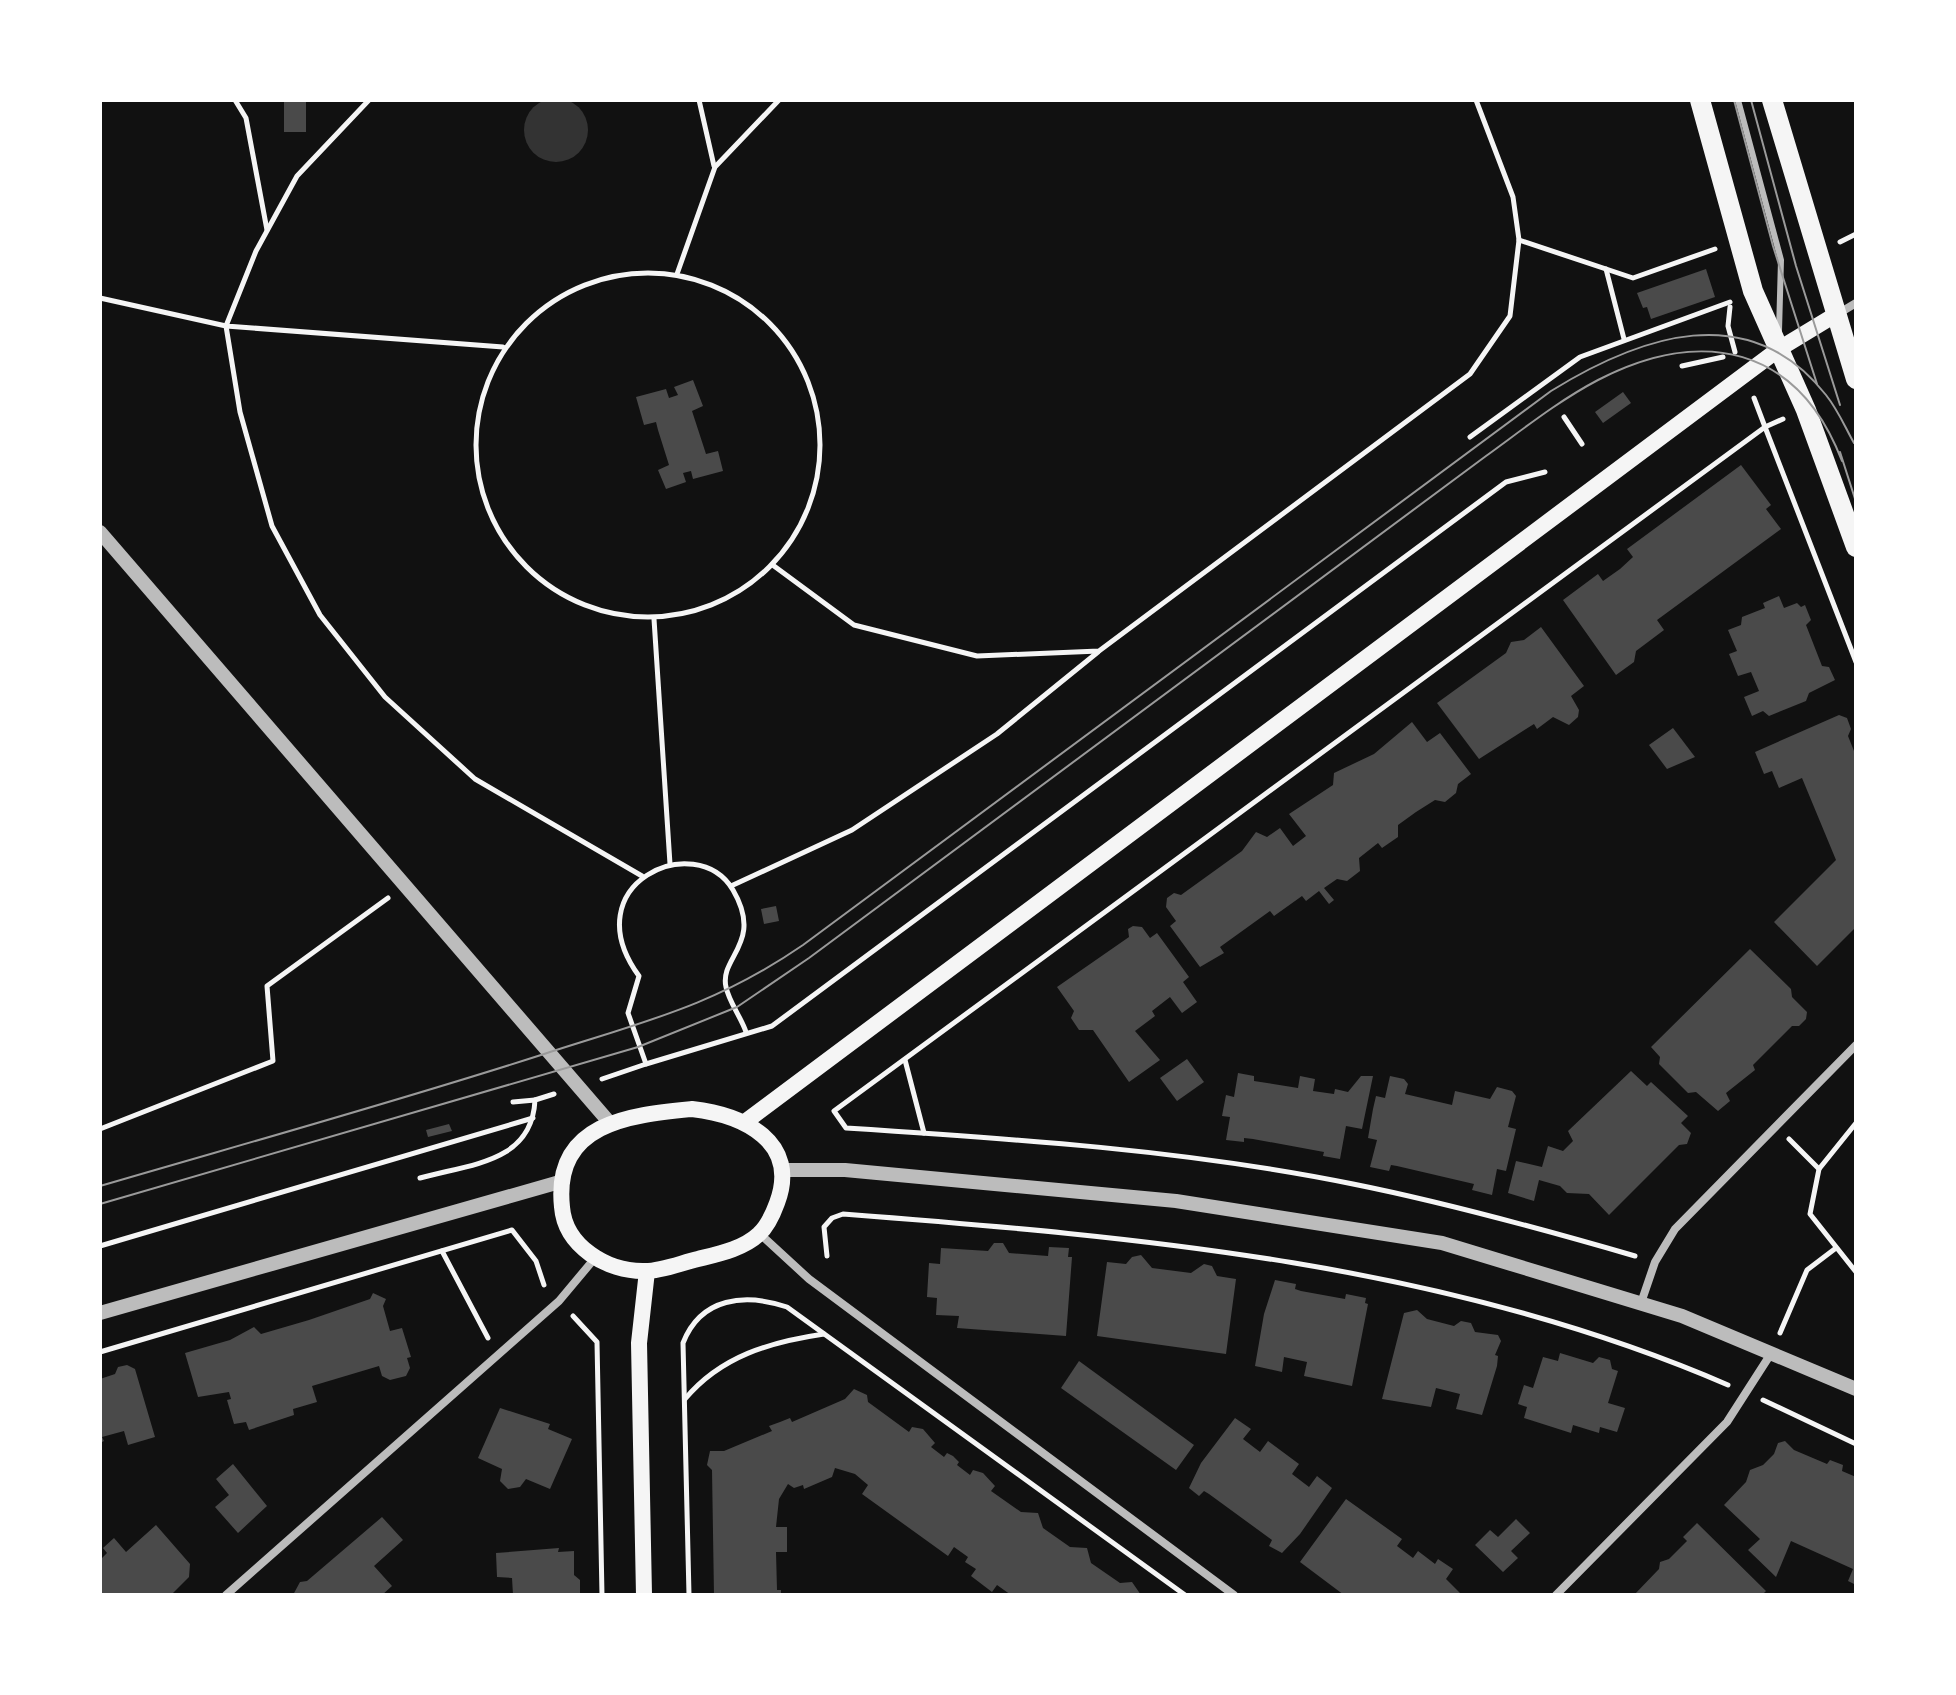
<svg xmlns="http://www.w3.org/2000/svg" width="1956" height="1695" font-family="'Work Sans',sans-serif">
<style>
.water{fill:#333}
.building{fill:#4a4a4a}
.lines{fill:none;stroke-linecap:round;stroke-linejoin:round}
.path{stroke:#f5f5f5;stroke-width:5}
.service{stroke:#bcbcbc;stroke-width:6}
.minor{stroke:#bcbcbc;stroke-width:8}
.tertiary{stroke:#bcbcbc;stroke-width:14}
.secondary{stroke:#f5f5f5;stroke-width:16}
.primary{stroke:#f5f5f5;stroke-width:20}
.tram{stroke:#9a9a9a;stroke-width:2}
</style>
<rect width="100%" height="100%" fill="#111"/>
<circle class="water" cx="556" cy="130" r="32"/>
<g class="building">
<rect x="284" y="100" width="22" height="32"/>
<polygon points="1706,269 1715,297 1651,319 1647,307 1643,308 1637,293"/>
<polygon points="693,380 703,406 692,411 706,454 718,451 723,471 693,479 691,471 683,473 686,482 666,489 658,470 669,465 658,430 656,422 644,425 636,397 666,389 669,398 678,395 674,387"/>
<polygon points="1623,392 1631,403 1603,423 1595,412"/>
<polygon points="1741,465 1771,505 1766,509 1781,529 1657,620 1664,630 1636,651 1634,662 1616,675 1563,600 1598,574 1603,581 1620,569 1633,557 1627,549"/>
<polygon points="1779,596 1784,608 1797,603 1801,607 1805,605 1811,620 1806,625 1822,666 1829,667 1835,680 1809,693 1806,701 1769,716 1763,711 1752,716 1744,697 1759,691 1751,672 1738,676 1729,654 1737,651 1728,630 1741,625 1742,617 1765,608 1763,603"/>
<polygon points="1541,627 1584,686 1571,696 1579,710 1578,717 1569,725 1553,717 1537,729 1534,724 1479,759 1437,703 1506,653 1511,642 1524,640"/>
<polygon points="1839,715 1847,718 1851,729 1848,736 1856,756 1856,927 1817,966 1774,922 1836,860 1802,778 1779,788 1772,771 1764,774 1755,752"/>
<polygon points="1412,722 1427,742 1440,733 1471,774 1458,784 1456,793 1445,802 1435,800 1416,812 1398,825 1398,837 1382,848 1378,843 1359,858 1360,871 1347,881 1337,879 1324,888 1334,900 1329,904 1319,891 1306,901 1302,896 1274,916 1270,911 1220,947 1224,953 1200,967 1170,926 1176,921 1166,907 1167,898 1174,893 1181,895 1242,851 1256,832 1267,837 1280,828 1293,846 1306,836 1289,814 1333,785 1334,773 1374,754"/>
<polygon points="1673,728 1695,757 1667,769 1649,745"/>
<polygon points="776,906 779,921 764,924 761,909"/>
<polygon points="1133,926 1142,927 1150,938 1157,933 1189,977 1183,982 1197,1002 1182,1013 1170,997 1152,1011 1155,1016 1135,1031 1160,1060 1129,1082 1093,1030 1079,1030 1071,1018 1074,1011 1057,987 1129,937 1128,929"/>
<polygon points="1750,949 1791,989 1792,997 1807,1012 1806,1019 1799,1026 1792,1026 1753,1065 1755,1070 1726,1093 1730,1101 1718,1111 1696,1092 1688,1093 1659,1064 1660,1057 1651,1047"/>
<polygon points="1187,1059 1204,1082 1177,1101 1160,1078"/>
<polygon points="1631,1071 1647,1086 1651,1082 1688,1116 1681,1123 1691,1133 1687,1144 1679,1145 1609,1215 1589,1194 1567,1193 1560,1186 1539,1180 1534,1201 1508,1193 1516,1161 1542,1167 1548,1146 1563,1151 1573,1141 1568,1131"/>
<polygon points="1238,1073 1254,1076 1254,1081 1298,1088 1300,1076 1315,1079 1313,1091 1334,1094 1335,1089 1348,1092 1361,1076 1373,1076 1362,1129 1346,1126 1340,1159 1323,1156 1324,1152 1253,1139 1244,1138 1244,1142 1226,1140 1230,1117 1222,1116 1226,1095 1234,1097"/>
<polygon points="1390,1076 1404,1079 1408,1084 1405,1094 1452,1105 1455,1091 1490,1099 1497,1087 1512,1091 1516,1096 1508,1127 1516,1129 1506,1171 1497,1169 1492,1195 1472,1190 1474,1184 1397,1166 1391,1165 1389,1171 1370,1167 1377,1140 1368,1138 1373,1109 1376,1096 1385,1098"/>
<polygon points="449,1124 452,1131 428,1137 426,1130"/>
<polygon points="994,1243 1003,1243 1009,1253 1048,1256 1049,1247 1069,1248 1068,1257 1072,1257 1066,1336 957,1328 959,1316 936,1315 937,1298 927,1297 929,1263 940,1264 941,1248 988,1251"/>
<polygon points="1141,1255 1152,1268 1191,1273 1204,1264 1212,1266 1217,1276 1236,1279 1226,1354 1097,1336 1107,1262 1126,1264 1132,1257"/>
<polygon points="1275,1280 1296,1284 1295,1289 1301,1291 1345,1299 1346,1294 1366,1298 1365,1303 1368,1304 1352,1386 1304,1376 1307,1362 1284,1357 1282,1372 1255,1366 1264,1314"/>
<polygon points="373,1293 386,1299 383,1306 390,1331 402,1328 411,1357 407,1358 410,1368 406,1376 390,1380 382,1376 379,1366 312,1386 317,1402 293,1409 294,1415 249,1430 246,1422 234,1424 227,1400 231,1399 229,1392 198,1397 185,1353 230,1340 254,1327 261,1334 309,1320 370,1299"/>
<polygon points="1417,1310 1427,1319 1454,1326 1461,1321 1471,1323 1475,1332 1498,1335 1501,1341 1495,1355 1498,1356 1497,1366 1482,1415 1456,1409 1460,1394 1436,1388 1431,1407 1382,1399 1404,1313"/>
<polygon points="1560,1353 1593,1363 1599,1357 1610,1360 1612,1369 1618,1371 1608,1403 1625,1408 1617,1432 1600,1427 1599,1433 1573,1425 1571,1433 1524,1418 1527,1407 1518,1404 1524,1385 1533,1388 1543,1357 1558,1361"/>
<polygon points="1079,1361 1194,1445 1176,1470 1061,1388"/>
<polygon points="127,1365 135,1369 155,1437 128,1445 124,1431 102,1437 104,1441 100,1443 100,1379 115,1374 118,1367"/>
<polygon points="854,1389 867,1395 868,1402 909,1432 912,1427 923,1429 935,1443 931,1447 944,1457 947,1453 953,1456 959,1462 957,1465 970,1475 973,1470 983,1473 995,1486 991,1491 1021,1512 1038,1513 1043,1528 1070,1547 1087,1548 1091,1563 1120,1583 1132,1582 1141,1595 1011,1595 997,1585 992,1592 971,1576 976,1569 965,1562 968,1557 954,1547 948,1556 862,1494 868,1485 855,1474 835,1468 832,1477 804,1489 803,1485 794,1488 788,1484 779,1499 776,1527 787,1527 787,1552 776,1552 777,1590 781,1590 781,1595 714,1595 712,1470 707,1465 710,1451 724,1451 772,1431 769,1426 780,1422 790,1418 792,1422 845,1399"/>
<polygon points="500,1408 550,1424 548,1429 572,1439 550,1489 526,1479 520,1487 508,1489 500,1481 502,1469 478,1458"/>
<polygon points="1235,1418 1251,1429 1243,1439 1260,1452 1268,1441 1299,1464 1292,1474 1309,1487 1317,1476 1332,1488 1300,1534 1282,1553 1269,1546 1272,1540 1209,1494 1204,1491 1199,1496 1189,1488 1201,1463"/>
<polygon points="1785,1441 1794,1450 1827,1464 1830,1460 1843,1465 1842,1471 1856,1477 1856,1585 1848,1581 1853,1569 1791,1541 1776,1577 1748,1550 1760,1539 1724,1505 1746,1482 1750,1470 1763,1465 1774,1454 1778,1443"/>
<polygon points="233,1464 267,1506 238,1533 215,1507 229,1495 216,1479"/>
<polygon points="1346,1499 1402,1539 1397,1546 1413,1558 1418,1551 1435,1564 1438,1559 1453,1569 1446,1579 1462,1595 1344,1595 1300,1562"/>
<polygon points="382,1517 403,1540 374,1566 392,1586 382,1595 293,1595 300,1582 307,1581"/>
<polygon points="1516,1519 1530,1533 1511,1551 1518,1558 1503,1572 1475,1545 1490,1530 1498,1537"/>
<polygon points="1697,1523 1766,1591 1762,1595 1634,1595 1659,1569 1660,1562 1669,1559 1687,1541 1683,1537"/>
<polygon points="156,1525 190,1564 189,1577 171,1595 100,1595 100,1560 107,1553 103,1548 114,1538 126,1552"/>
<polygon points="559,1548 558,1552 574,1551 574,1575 580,1580 580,1594 513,1595 512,1578 497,1577 496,1553"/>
</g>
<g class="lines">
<g class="path">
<polyline points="235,100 246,118 267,230"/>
<polyline points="369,100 297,176 256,251 226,326 503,347"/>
<polyline points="699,100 714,166"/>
<polyline points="1519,240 1633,278 1715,249"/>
<polyline points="1840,242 1856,234"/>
<polyline points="1606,269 1624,339"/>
<circle cx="648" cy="445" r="172"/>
<polyline points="677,274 715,167 779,100"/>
<polyline points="100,298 226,326 240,412 272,526 320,615 385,697 475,779 642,876"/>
<polyline points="1730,307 1728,326 1735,352"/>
<polyline points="1682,366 1723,357"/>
<polyline points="1754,398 1765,427 1783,419"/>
<polyline points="1564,417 1582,444"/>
<polyline points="1470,437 1580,357 1730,302"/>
<polyline points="774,566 854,625 977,656 1099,651 1470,374 1510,316 1519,240 1513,197 1476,100"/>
<polyline points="654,619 670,864"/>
<polyline points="731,886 852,830 997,734 1098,652"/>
<polyline points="905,1060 924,1133"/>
<polyline points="646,1064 772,1026 1506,482 1545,472"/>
<path d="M602 1079 646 1064 628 1013 639 976C572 884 696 828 733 890 764 943 719 957 726 987 729 1002 741 1017 746 1032"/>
<polyline points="513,1102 535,1100"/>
<polyline points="100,1129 273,1061 267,986 388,898"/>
<polyline points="1789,1139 1819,1169 1810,1214 1856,1272"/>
<polyline points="1819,1169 1856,1123"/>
<path d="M420 1178C470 1164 532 1163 535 1100L554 1094"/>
<polyline points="100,1246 533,1118"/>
<polyline points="442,1251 488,1338"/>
<path d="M827 1256 824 1227 832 1218 843 1214C1142 1237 1449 1264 1728 1385"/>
<path d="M1635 1256C1542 1229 1448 1203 1353 1184 1186 1150 1016 1139 846 1128L834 1111 1765 427 1856 662"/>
<polyline points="573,1316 597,1342 602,1595"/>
<polyline points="1780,1333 1807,1270 1836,1248"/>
<polyline points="100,1352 512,1230 536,1261 544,1285"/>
<path d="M685 1399C721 1356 770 1342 824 1334"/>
<polyline points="1763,1400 1856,1444"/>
<path d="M689 1595 683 1343C701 1297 745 1293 787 1307L1185 1595"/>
</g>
<polyline class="service" points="1738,100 1781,260 1779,331"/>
<g class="minor">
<polyline points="1836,315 1856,303"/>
<polyline points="760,1234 809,1279 1234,1595"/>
<polyline points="1641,1303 1655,1262 1675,1229 1856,1045"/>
<polyline points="226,1595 559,1301 595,1258"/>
<polyline points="1556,1595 1727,1422 1772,1352"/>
</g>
<g class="tertiary">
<polyline points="100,532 609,1122"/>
<polyline points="784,1170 845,1170 1176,1201 1442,1243 1682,1316 1856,1389"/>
<polyline points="100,1313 563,1181"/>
</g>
<g class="secondary">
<path d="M692 1109C744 1115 800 1142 777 1203 773 1214 768 1226 759 1234 743 1249 718 1254 698 1259 681 1263 662 1271 645 1271 607 1272 565 1246 562 1207 553 1122 631 1115 692 1109Z"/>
<polyline points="745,1122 1779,349 1835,315"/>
<polyline points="644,1595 639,1343 647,1271"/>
</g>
<g class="primary">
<polyline points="1700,100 1753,291 1806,410 1856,547"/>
<polyline points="1772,100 1856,379"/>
</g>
<g class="tram">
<polyline points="1734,100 1773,246 1817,384"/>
<polyline points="1751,100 1796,266 1840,405"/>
<polyline points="1840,452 1856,502"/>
<path d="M100 1186C247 1143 395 1102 541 1055 642 1022 713 1007 803 945L1551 391C1640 336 1749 297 1826 395 1838 410 1845 427 1854 443"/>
<path d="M100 1204 638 1047 737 1007 809 958 1486 456C1522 430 1558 401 1598 380 1702 326 1798 346 1842 461"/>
</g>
</g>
<rect width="1956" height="1695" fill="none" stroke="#ffffff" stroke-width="204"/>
</svg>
